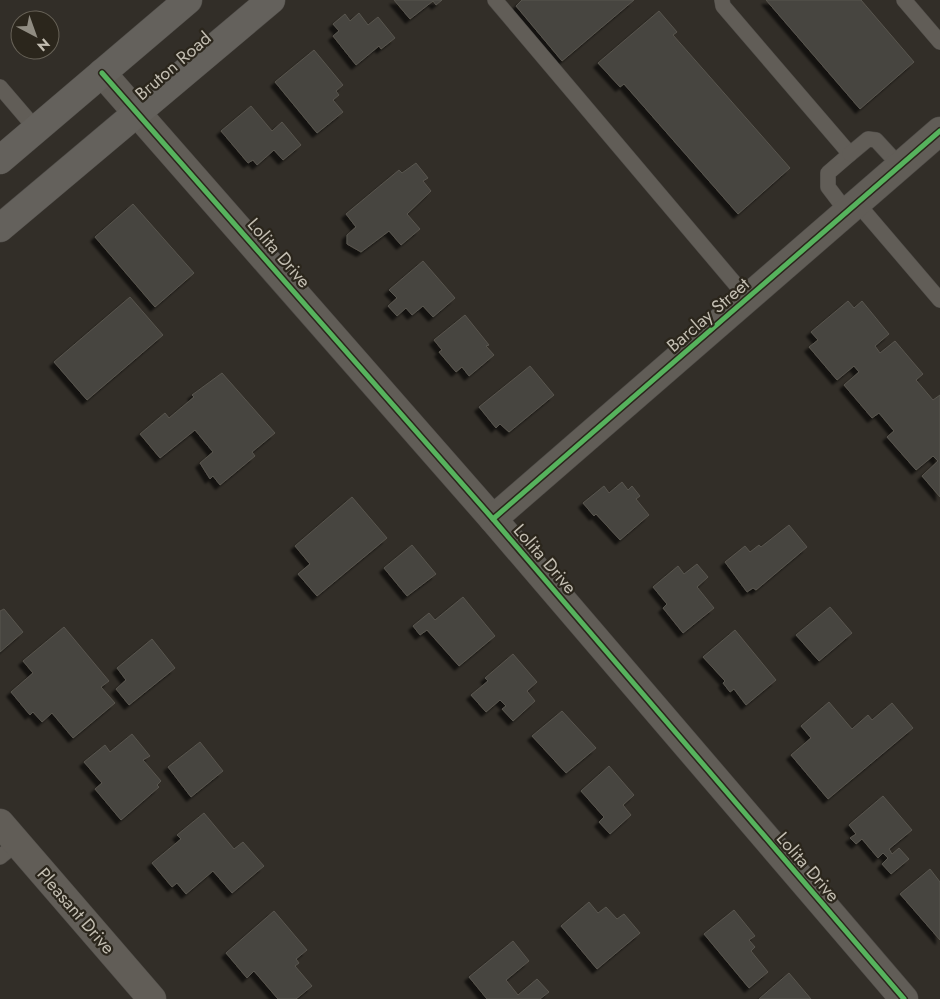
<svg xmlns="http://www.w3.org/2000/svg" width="940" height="999" font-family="Jost,sans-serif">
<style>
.building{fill:#47443f;stroke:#59564f;filter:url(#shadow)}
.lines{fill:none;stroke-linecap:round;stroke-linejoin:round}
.service-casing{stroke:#4d4a46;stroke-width:16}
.minor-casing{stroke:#4d4a46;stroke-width:29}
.tertiary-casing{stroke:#4d4a46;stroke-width:29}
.secondary-casing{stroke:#4d4a46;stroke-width:29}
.service{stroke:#615d57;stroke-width:15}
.minor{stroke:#615d57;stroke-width:28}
.tertiary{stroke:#615d57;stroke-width:28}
.secondary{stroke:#64615c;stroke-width:28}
.cycleway-casing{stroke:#2b261c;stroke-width:8}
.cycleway{stroke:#56b35d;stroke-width:5}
.labels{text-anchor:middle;stroke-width:4.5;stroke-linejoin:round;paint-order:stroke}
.street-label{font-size:18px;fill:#c3beb2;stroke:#2b261c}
</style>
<defs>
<filter id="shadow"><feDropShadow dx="-4.5" dy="4.5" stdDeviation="1" flood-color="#0009"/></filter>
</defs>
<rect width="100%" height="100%" fill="#322e28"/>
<g class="building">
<polygon points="394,0 442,0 436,5 433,1 410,19"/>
<polygon points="522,0 634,0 562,61 516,6"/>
<polygon points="766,0 861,0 914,62 860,109"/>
<polygon points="659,11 677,32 673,35 790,168 738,214 624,84 620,87 598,63"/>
<polygon points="359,13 368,25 378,17 395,38 381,49 379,46 356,65 333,36 339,31 333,24 345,14 350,21"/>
<polygon points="314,50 343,85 336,91 339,95 333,100 343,112 317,133 275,82"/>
<polygon points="251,106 272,131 282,122 301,145 283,160 274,150 257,165 253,160 248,163 221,131"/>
<polygon points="416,163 428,178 423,181 431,191 407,214 420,229 401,245 389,231 361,252 347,244 347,235 356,227 346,214 399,170 402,173"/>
<polygon points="133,204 194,273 155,307 95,237"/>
<polygon points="423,261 455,298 433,317 423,306 412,315 406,308 397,316 388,306 397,298 389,290"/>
<polygon points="130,297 163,335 87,400 54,362"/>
<polygon points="848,301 854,308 862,301 889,334 875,346 880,353 895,341 923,374 916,380 933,400 940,395 940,497 922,476 938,461 933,456 916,470 887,437 894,431 879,413 872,418 844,385 859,372 854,366 837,380 809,347 818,340 811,332"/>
<polygon points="465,315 489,345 486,346 494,355 469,376 462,367 456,372 439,352 442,350 434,340"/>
<polygon points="530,366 554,395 509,432 500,424 496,428 479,407"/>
<polygon points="222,373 275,433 252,452 255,456 220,485 213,476 210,479 200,463 213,452 195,430 160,458 140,434 165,413 169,418 194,397 192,395"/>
<polygon points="622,482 628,490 632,486 640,496 636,499 649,515 620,540 596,514 594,516 583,503 604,486 609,493"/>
<polygon points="352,497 387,538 317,596 298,574 310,564 295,546"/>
<polygon points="789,525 807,547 756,590 753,588 747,592 725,562 745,546 750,552 759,545 761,547"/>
<polygon points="412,545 436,574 407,596 384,568"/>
<polygon points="697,564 708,577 697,587 714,608 683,633 663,608 667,604 653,587 678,566 684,574"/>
<polygon points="463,597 495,636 459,666 427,630 420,635 413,626 429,613 435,620"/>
<polygon points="830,607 852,633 819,661 796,635"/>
<polygon points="4,609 23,632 0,652 0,611"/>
<polygon points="64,627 109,681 101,687 115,703 73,738 52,713 42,722 33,712 30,715 11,692 33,673 23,661"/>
<polygon points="735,630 776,680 746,705 734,689 730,692 723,683 725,681 703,657"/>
<polygon points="152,639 175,668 129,705 116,689 126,680 117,668"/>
<polygon points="513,654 537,682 527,691 535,701 513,721 502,709 506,706 500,700 486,712 471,695 488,681 485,678"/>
<polygon points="829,702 852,729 868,715 872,720 892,703 913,728 828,799 791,755 811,738 801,726"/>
<polygon points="562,711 596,748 566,773 532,736"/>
<polygon points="132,734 150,756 143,760 161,781 157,785 159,787 121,820 95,789 102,783 84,762 105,745 110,752"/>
<polygon points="200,742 223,771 191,797 168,767"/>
<polygon points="609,766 634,795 623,805 631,815 610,834 599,822 604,817 581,791"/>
<polygon points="883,796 912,830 889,849 892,854 899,848 909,859 891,874 882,864 888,858 883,853 878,858 862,839 856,844 850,838 856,834 849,825"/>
<polygon points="204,813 234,849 243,842 264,866 232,893 213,871 186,894 177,883 172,887 152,863 181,839 177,835"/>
<polygon points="930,869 940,882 940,940 900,894"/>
<polygon points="589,902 598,913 606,907 617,919 624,914 640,933 597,969 561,926"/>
<polygon points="734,910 755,936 749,940 755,947 751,951 768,972 749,988 704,934"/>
<polygon points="274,911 307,950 296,959 299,963 295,966 312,986 296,999 278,999 254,971 247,978 226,953"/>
<polygon points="513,941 529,961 506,980 518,995 537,979 549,992 540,999 487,999 469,977"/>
<polygon points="789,973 811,999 759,999"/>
</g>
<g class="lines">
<g class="service-casing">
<g id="service">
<polyline points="495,0 748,299"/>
<polyline points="722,0 723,6 850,154 828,173 828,187 847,212"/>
<polyline points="904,0 940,42"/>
<polyline points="0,87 36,129"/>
<polyline points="850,154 868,139 876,140 900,166"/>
<polyline points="857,203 940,300"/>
<polyline points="0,857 17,843"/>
</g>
</g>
<g class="minor-casing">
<g id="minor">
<polyline points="102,73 493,519 904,999"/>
<polyline points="493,519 940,131"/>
</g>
</g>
<g class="tertiary-casing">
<polyline id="tertiary" points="0,823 152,999"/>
</g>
<g class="secondary-casing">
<g id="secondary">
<polyline points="0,160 188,0"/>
<polyline points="0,228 271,0"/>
</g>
</g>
<use href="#service" class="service"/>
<use href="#minor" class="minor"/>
<use href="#tertiary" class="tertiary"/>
<use href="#secondary" class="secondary"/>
<g class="cycleway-casing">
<g id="cycleway">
<polyline points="102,73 493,519 904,999"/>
<polyline points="493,519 940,131"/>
</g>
</g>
<use href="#cycleway" class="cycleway"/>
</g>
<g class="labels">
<g class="street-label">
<text transform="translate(173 66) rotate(-41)" y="6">Bruton Road</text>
<text transform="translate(279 253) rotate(49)" y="6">Lolita Drive</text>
<text transform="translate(708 315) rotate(-41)" y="6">Barclay Street</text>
<text transform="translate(545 559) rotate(49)" y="6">Lolita Drive</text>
<text transform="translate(808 867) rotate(49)" y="6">Lolita Drive</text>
<text transform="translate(76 911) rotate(49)" y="6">Pleasant Drive</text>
</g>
</g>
<g transform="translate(35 35) rotate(139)"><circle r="24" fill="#2b261c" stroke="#686358"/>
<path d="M0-4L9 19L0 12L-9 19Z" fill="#908c82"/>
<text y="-8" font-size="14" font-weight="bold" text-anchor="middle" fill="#c3beb2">N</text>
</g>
</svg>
